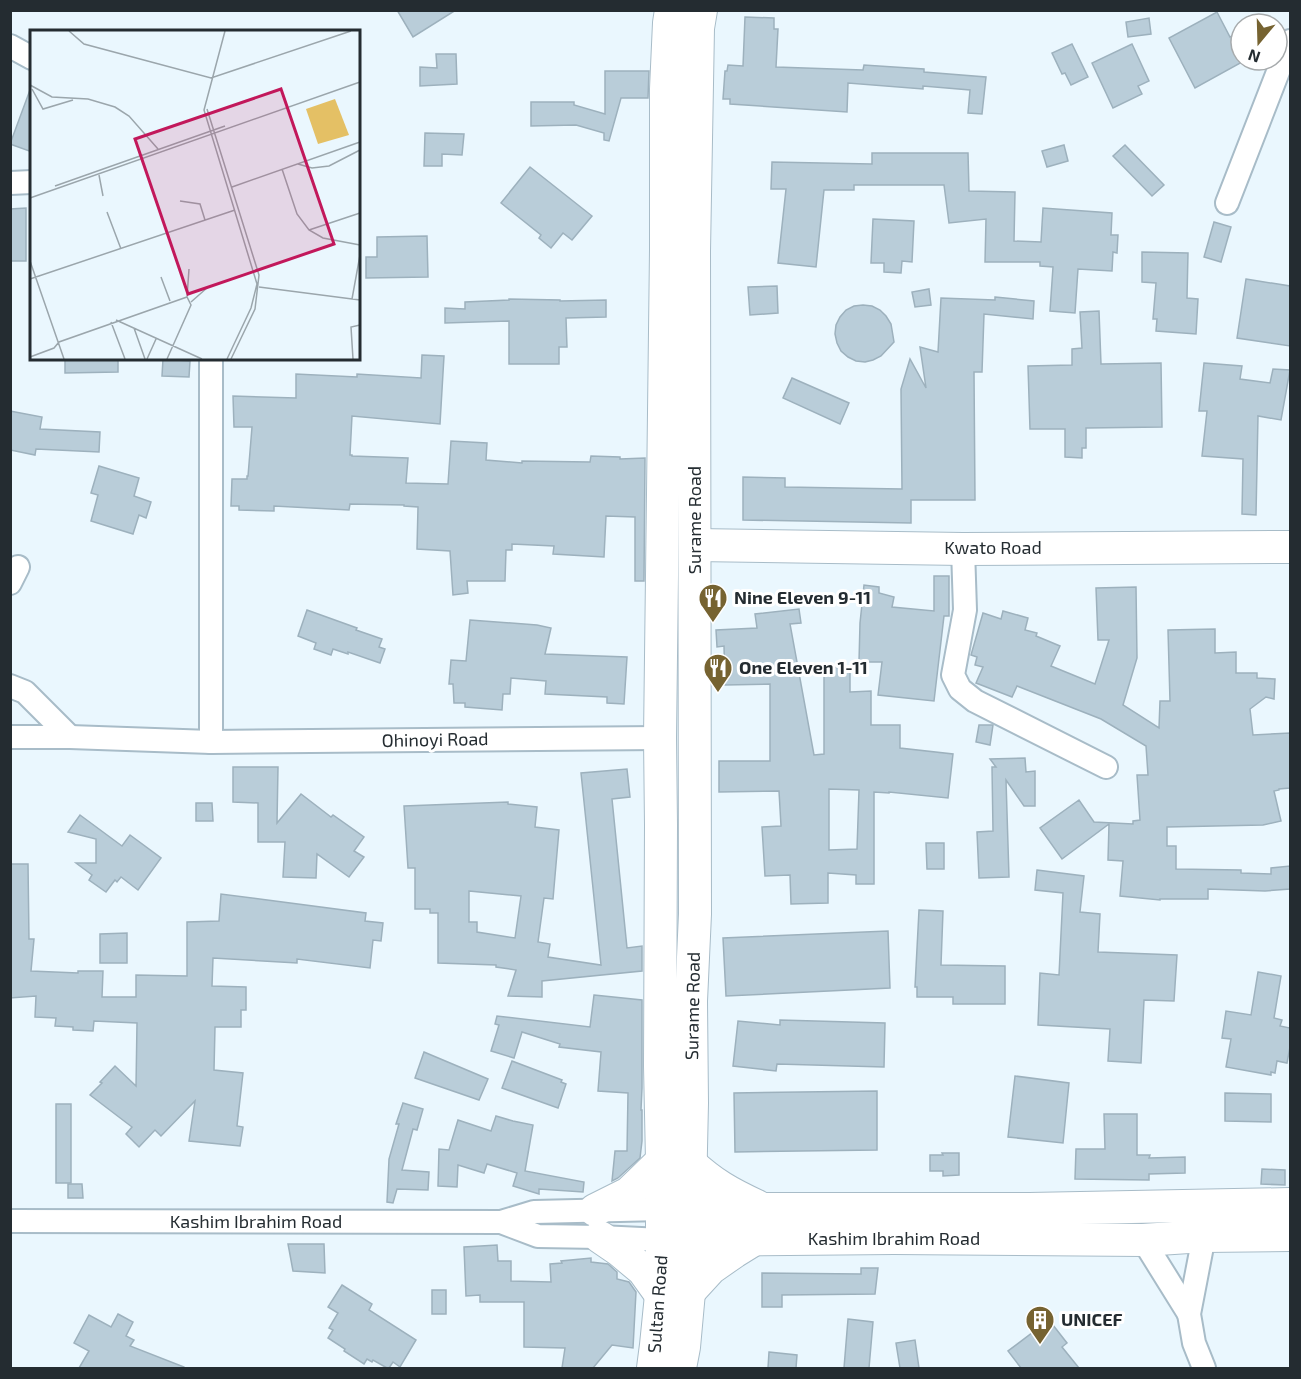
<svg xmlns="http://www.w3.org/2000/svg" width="1301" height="1379" font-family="'Exo 2',sans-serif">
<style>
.building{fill:#b9cdd9;stroke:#9db1bd;stroke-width:1.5;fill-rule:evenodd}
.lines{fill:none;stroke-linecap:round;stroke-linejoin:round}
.street-casing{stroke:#a8bcc8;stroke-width:26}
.secondary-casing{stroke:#a8bcc8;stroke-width:34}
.street{stroke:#fff;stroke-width:22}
.secondary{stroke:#fff;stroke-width:32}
.labels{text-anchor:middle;stroke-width:6;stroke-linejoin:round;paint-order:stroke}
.street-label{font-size:18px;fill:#242c31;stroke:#fff}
.poi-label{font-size:18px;font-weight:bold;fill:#242c31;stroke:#fff;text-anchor:start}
.inset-road{fill:none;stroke:#9ba6ac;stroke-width:1.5}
.view{fill:#c2185b;fill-opacity:0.15;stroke:#c2185b;stroke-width:3}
.inset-edge{fill:none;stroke:#242c31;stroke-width:3}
</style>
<rect width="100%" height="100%" fill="#eaf7fe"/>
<g class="building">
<polygon points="397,10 456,10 413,37"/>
<polygon points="1217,12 1230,37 1241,32 1241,60 1244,61 1195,88 1169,38"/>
<polygon points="745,17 774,18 774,29 778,29 776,67 863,70 864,65 924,69 924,72 986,77 982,114 968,113 970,90 923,86 923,89 848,83 847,112 730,104 730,99 723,99 725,71 727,71 728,65 743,66"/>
<polygon points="1149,18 1151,34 1128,37 1126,22"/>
<polygon points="1072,44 1088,77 1071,85 1065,73 1062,74 1052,53"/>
<polygon points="1132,44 1149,81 1138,86 1142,94 1113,108 1092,63"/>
<polygon points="436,54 456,54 457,84 420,86 420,67 437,68"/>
<polygon points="605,71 649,71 648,98 621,98 609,141 604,140 604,133 576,125 531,126 531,102 574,102 574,105 605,114"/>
<polygon points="30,90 32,90 32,152 10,144"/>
<polygon points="425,133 464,134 462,155 442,154 442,166 424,166"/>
<polygon points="1064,145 1068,161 1047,167 1042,151"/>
<polygon points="1125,145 1164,185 1152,196 1113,156"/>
<polygon points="872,153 968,153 969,191 1015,192 1014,241 1041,242 1043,208 1112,213 1111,235 1118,235 1117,253 1113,252 1112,271 1078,269 1075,313 1050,311 1053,267 1040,266 1040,262 985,262 986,219 949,223 944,185 854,185 854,190 824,190 816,267 778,263 786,189 771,189 772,162 872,164"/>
<polygon points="530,167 592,216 572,240 563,233 551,248 539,238 541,235 501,203"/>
<polygon points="26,208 26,261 10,261 10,209"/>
<polygon points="873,219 914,221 912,262 902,261 901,273 884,272 884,263 871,263"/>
<polygon points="1214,222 1231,227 1221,262 1204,257"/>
<polygon points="427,236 428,277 366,278 366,257 377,257 377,237"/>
<polygon points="1142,252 1188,253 1187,298 1198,299 1196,334 1156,331 1157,319 1153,319 1156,283 1142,282"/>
<polygon points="1246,279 1290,286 1290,346 1237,338"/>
<polygon points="777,286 778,313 750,315 748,287"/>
<polygon points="929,289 931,305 915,307 912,292"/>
<polygon points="995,297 1034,301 1033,319 984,314 982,372 974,372 975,500 911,500 911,523 743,520 743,477 785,478 785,487 902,489 901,389 910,359 926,388 920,347 938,352 941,298 995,300"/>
<polygon points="509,299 560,300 560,301 606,300 606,317 566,318 567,347 559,347 559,364 509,364 509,321 445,323 445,308 465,309 465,302 509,300"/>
<polygon points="863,305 872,306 880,310 886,316 891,324 894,342 881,356 873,360 865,362 856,361 848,357 841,351 837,343 835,334 836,325 840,317 846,310 854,306"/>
<polygon points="1099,311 1101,364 1161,363 1162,427 1086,428 1086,448 1082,448 1082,458 1065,457 1065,429 1030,429 1028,366 1072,365 1072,349 1082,348 1080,312"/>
<polygon points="422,355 444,356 440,424 352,416 350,455 352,455 352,456 408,458 406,483 448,484 451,441 487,443 486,460 522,463 522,461 590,462 591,456 620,457 620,459 645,458 644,581 635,581 635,517 606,516 604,557 553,554 554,546 512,544 512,550 506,550 505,581 467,581 468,593 453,595 450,551 417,549 418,507 404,506 404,505 350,504 349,510 274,506 274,511 239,510 239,506 231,506 232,479 247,479 247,476 248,476 252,427 234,427 233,396 296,398 296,374 357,377 357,374 421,378"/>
<polygon points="65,358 118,358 118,372 65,373"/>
<polygon points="163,359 190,361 189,377 162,376"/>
<polygon points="1204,363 1242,366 1240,379 1270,383 1273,369 1290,370 1281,420 1258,416 1256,515 1242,514 1243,459 1202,456 1207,411 1199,411"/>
<polygon points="792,378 849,403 840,424 783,398"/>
<polygon points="10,411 42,417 40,429 100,432 99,452 36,449 35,455 10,450"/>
<polygon points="99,466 139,478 134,496 151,502 146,518 139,515 133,534 91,521 98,495 91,493"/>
<polygon points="934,576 949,576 949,616 944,616 934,701 878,695 882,662 859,662 860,623 864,585 879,587 879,593 894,597 892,607 934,611"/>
<polygon points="1136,587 1137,658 1123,705 1159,728 1160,701 1170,701 1168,630 1215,629 1215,653 1236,652 1236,673 1257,673 1257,678 1275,679 1274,699 1266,697 1250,709 1253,735 1290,733 1290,788 1279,789 1279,790 1274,791 1281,821 1263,825 1167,827 1167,846 1176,846 1176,869 1241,870 1241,873 1271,874 1271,868 1290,866 1290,889 1265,891 1208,889 1208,899 1160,899 1160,900 1120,896 1123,861 1108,860 1109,824 1062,859 1040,828 1079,800 1094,822 1133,824 1133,821 1140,820 1137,775 1148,775 1146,746 1101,719 1017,686 1012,697 976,683 983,667 975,665 977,657 971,655 983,613 1001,619 1003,611 1028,618 1025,630 1037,633 1036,636 1060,646 1051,666 1095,684 1109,640 1098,640 1096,588"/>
<path d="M799 609 801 623 790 624 814 755 824 754V667L850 668V692L871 691V725H900V748L953 754 948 798 889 792V793L874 792V884H856V875L828 873V903L791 904 790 875 765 876 762 827 781 826 779 791 719 792V761H770V684L725 685 724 646 717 647 716 630 757 628 755 614ZM829 789 859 790 857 849 829 850Z"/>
<polygon points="307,610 357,628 356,630 382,639 379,647 385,649 380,663 348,652 348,654 333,649 331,655 314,649 316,643 298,636"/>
<polygon points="470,620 537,625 551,628 545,654 627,657 624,704 607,703 607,697 545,694 546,681 511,678 510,694 503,694 502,710 465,707 465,703 454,703 453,684 449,684 451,660 466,661"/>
<polygon points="979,725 993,725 990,745 976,742"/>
<polygon points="1025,758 1026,772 1035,771 1035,806 1024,806 1006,780 1009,877 979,878 977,832 993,831 992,767 996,767 990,759"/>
<polygon points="233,767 278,767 277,823 301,794 331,817 333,815 364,837 354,851 364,857 349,877 317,854 316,878 283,877 285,842 258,842 258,803 233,802"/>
<path d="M627 769 630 797 612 799 627 948 642 946V971L542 981V997L508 996 516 970 496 967V965L438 963V913H430V909H415V868H408L404 806 508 802V804L537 807 535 827 559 830 553 899 544 898 538 942 550 944 548 957 601 965 581 773ZM469 891 521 896 515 938 477 932V922H469Z"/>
<polygon points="196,803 212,803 213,821 196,821"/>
<polygon points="80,815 122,846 130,835 161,858 138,890 121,877 117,882 115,880 106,892 89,880 92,875 76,863 96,863 96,839 68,832"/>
<polygon points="926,843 944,843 944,869 927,869"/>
<polygon points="10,864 28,864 29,939 34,939 31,971 78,973 78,971 103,971 102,997 136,997 136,975 187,976 187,922 219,921 221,894 366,913 365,921 383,923 381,941 373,940 370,968 297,959 297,963 213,958 212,986 246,987 246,1010 241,1010 241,1027 215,1027 214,1070 243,1073 237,1126 243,1127 240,1146 189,1141 195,1101 161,1136 155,1130 139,1147 126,1134 132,1127 90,1095 102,1083 100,1082 115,1066 136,1086 137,1023 94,1021 93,1031 73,1030 73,1027 55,1026 56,1018 35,1017 36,996 10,998"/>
<polygon points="1037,870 1084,876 1080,912 1100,914 1098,952 1177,955 1174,1001 1144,1000 1141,1063 1108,1061 1110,1029 1038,1025 1040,973 1059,975 1063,893 1035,890"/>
<polygon points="919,910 943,911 941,965 1005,966 1005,1004 953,1004 953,997 917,997 917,987 915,987"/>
<polygon points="888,931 890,988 726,996 723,938"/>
<polygon points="127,933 127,963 100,963 100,934"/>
<polygon points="1258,972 1281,976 1274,1018 1282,1020 1280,1026 1290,1028 1290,1047 1287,1063 1277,1061 1275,1073 1271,1072 1271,1075 1226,1067 1231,1039 1222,1038 1226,1011 1251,1015"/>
<polygon points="594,995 642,1000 642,1088 641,1110 642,1110 642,1141 640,1158 618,1178 612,1181 615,1151 627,1151 628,1093 598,1091 601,1052 559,1047 560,1044 522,1032 514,1058 491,1051 499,1025 495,1024 497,1016 590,1027"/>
<polygon points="780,1020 885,1023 884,1067 777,1064 776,1071 733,1066 738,1021 780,1025"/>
<polygon points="424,1052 488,1079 479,1100 415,1078"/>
<polygon points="512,1061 562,1080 561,1082 566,1084 558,1108 502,1088"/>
<polygon points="1015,1076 1069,1083 1063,1143 1008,1137"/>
<polygon points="877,1091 877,1150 735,1152 734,1093"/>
<polygon points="1225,1093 1271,1094 1271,1122 1225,1121"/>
<polygon points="403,1103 423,1109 417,1130 413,1129 402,1170 429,1172 428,1190 397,1189 393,1203 387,1202 389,1159 399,1124 396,1124"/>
<rect x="56" y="1104" width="15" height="79"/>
<polygon points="1104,1114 1137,1114 1137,1155 1150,1155 1149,1158 1185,1157 1185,1173 1149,1174 1149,1180 1075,1179 1076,1149 1105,1149"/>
<polygon points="496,1116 513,1121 533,1125 525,1171 584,1182 583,1192 539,1189 539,1194 513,1186 517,1173 487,1164 484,1173 458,1165 457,1187 438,1186 439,1149 449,1150 458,1120 491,1131"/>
<polygon points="942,1153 959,1153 959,1175 943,1176 943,1171 930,1171 930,1155 943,1155"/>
<polygon points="1262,1169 1285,1170 1285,1185 1261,1184"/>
<polygon points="68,1184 82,1184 83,1198 68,1198"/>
<polygon points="288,1244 324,1244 325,1273 293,1271"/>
<polygon points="497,1245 498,1261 511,1261 511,1281 551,1282 550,1264 562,1263 561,1261 591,1258 591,1262 608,1264 617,1272 617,1279 629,1282 636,1292 633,1348 612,1345 593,1368 562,1368 565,1348 524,1347 524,1302 480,1302 480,1295 466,1296 464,1247"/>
<polygon points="861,1268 878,1268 875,1294 782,1295 782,1307 762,1307 762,1273 861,1274"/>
<polygon points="342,1285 372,1304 369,1310 416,1340 400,1367 393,1362 389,1368 387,1368 373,1360 372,1362 367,1359 364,1364 344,1351 345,1349 328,1338 333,1330 329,1328 338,1313 328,1307"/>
<rect x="432" y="1290" width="14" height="24"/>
<polygon points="118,1314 133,1322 126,1336 134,1340 130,1346 184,1367 184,1368 79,1368 89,1351 74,1343 89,1315 111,1327"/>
<polygon points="848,1319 873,1322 869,1368 844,1368"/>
<polygon points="1049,1320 1067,1343 1062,1347 1079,1368 1021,1368 1008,1351"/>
<polygon points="915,1340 919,1368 900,1368 896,1343"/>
<polygon points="769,1352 797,1355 796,1368 768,1368"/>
</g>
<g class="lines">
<g class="street-casing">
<g id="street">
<polyline points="10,46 32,58"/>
<polyline points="10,183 32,182"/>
<polyline points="1227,203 1290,41"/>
<polyline points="211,358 211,742"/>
<polyline points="963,549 965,610 953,675 960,689 975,701 1106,767"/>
<polyline points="10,583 18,567"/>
<polyline points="10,686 25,692 70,737"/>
<polyline points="10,737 70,737 211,742 660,738"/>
<polyline points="10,1221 501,1222 534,1212 662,1209"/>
<polyline points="501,1222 538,1236 600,1237 662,1240"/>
<polyline points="1143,1240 1189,1314"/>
<polyline points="1204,1368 1194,1343 1189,1314 1204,1236"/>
</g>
</g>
<g class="secondary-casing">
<g id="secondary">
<polyline points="695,545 963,549 1290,547"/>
<path d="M690 1163C713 1184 729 1193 757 1206"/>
<polyline points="669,1209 1029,1209 1290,1204"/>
<polyline points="595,1210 629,1193 662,1161"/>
<polyline points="600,1237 619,1250 643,1270 661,1295"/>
<polyline points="669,1240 894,1238 1143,1240 1204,1236 1290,1235"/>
<polyline points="689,1292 711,1268 734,1252 755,1239"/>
<polyline points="653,1368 656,1345 661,1295 662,1240 662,1161 660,1066 661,825 660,738 666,250 666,89 669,23 671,10"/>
<polyline points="680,1368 684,1347 689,1292 689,1240 692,1103 691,1001 695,914 694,251 698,28 701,10"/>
</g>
</g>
<use href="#street" class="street"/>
<use href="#secondary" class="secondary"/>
</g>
<defs>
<g id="restaurant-pin" transform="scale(1.5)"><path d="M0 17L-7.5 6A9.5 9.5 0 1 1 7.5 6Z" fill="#766331" stroke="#fff"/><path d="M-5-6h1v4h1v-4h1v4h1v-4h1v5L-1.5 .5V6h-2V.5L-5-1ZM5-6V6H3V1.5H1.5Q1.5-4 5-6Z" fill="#fff"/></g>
<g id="building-pin" transform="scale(1.5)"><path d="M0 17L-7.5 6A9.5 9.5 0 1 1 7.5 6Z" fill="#766331" stroke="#fff"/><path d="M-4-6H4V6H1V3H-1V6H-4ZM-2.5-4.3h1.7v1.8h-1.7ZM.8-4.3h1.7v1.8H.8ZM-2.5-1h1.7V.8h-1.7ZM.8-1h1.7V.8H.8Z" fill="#fff"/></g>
</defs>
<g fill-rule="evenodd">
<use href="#restaurant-pin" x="713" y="598"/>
<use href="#restaurant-pin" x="718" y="668"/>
<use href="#building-pin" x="1040" y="1320"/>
</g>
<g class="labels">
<g class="street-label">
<text transform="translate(695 520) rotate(-90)" y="6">Surame Road</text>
<text x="993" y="554">Kwato Road</text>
<text transform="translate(435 740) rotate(-1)" y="6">Ohinoyi Road</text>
<text transform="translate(693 1006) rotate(-89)" y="6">Surame Road</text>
<text x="256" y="1228">Kashim Ibrahim Road</text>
<text x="894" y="1245">Kashim Ibrahim Road</text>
<text transform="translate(658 1304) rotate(-86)" y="6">Sultan Road</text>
</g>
<g class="poi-label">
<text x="734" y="604">Nine Eleven 9-11</text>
<text x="739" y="674">One Eleven 1-11</text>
<text x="1061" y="1326">UNICEF</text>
</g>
</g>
<g transform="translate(30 30)">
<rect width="330" height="330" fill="#eaf7fe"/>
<path d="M305 69 319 105 288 114 276 79Z" fill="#e4c065"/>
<path class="inset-road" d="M39 1 54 14 181 48 321 1M195 1 174 80 227 254 221 278 197 329M0 55 22 67 58 69 85 77 99 86 128 119M2 59 13 79 43 70M177 79 229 245 225 279 201 329M268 134 282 138 299 136 330 120M252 139 267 184 279 200 293 208 330 215M69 145 73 166M25 156 195 96M202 157 330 112M0 168 330 52M150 171 170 174 175 190M77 182 91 219M279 200 330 183M0 231 34 329M131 247 140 271M0 249 205 180M229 257 330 270M157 267 159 239M322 269 330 225M161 272 178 257M86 290 172 329M81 292 95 329M104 298 115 329M0 327 24 318 29 312 157 267 161 275 137 329M117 329 126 309M323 329 321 297 330 295"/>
<path class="view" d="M251 59 304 214 158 264 105 109Z"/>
<rect width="330" height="330" class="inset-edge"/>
</g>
<rect width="1301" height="1379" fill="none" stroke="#242c31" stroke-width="24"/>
<g transform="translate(1259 42) rotate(199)"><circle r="28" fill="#ffffff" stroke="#a7abad" stroke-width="1.5"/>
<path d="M0-4.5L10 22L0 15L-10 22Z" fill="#766331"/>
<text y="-9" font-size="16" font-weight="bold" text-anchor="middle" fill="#242c31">N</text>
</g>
</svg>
